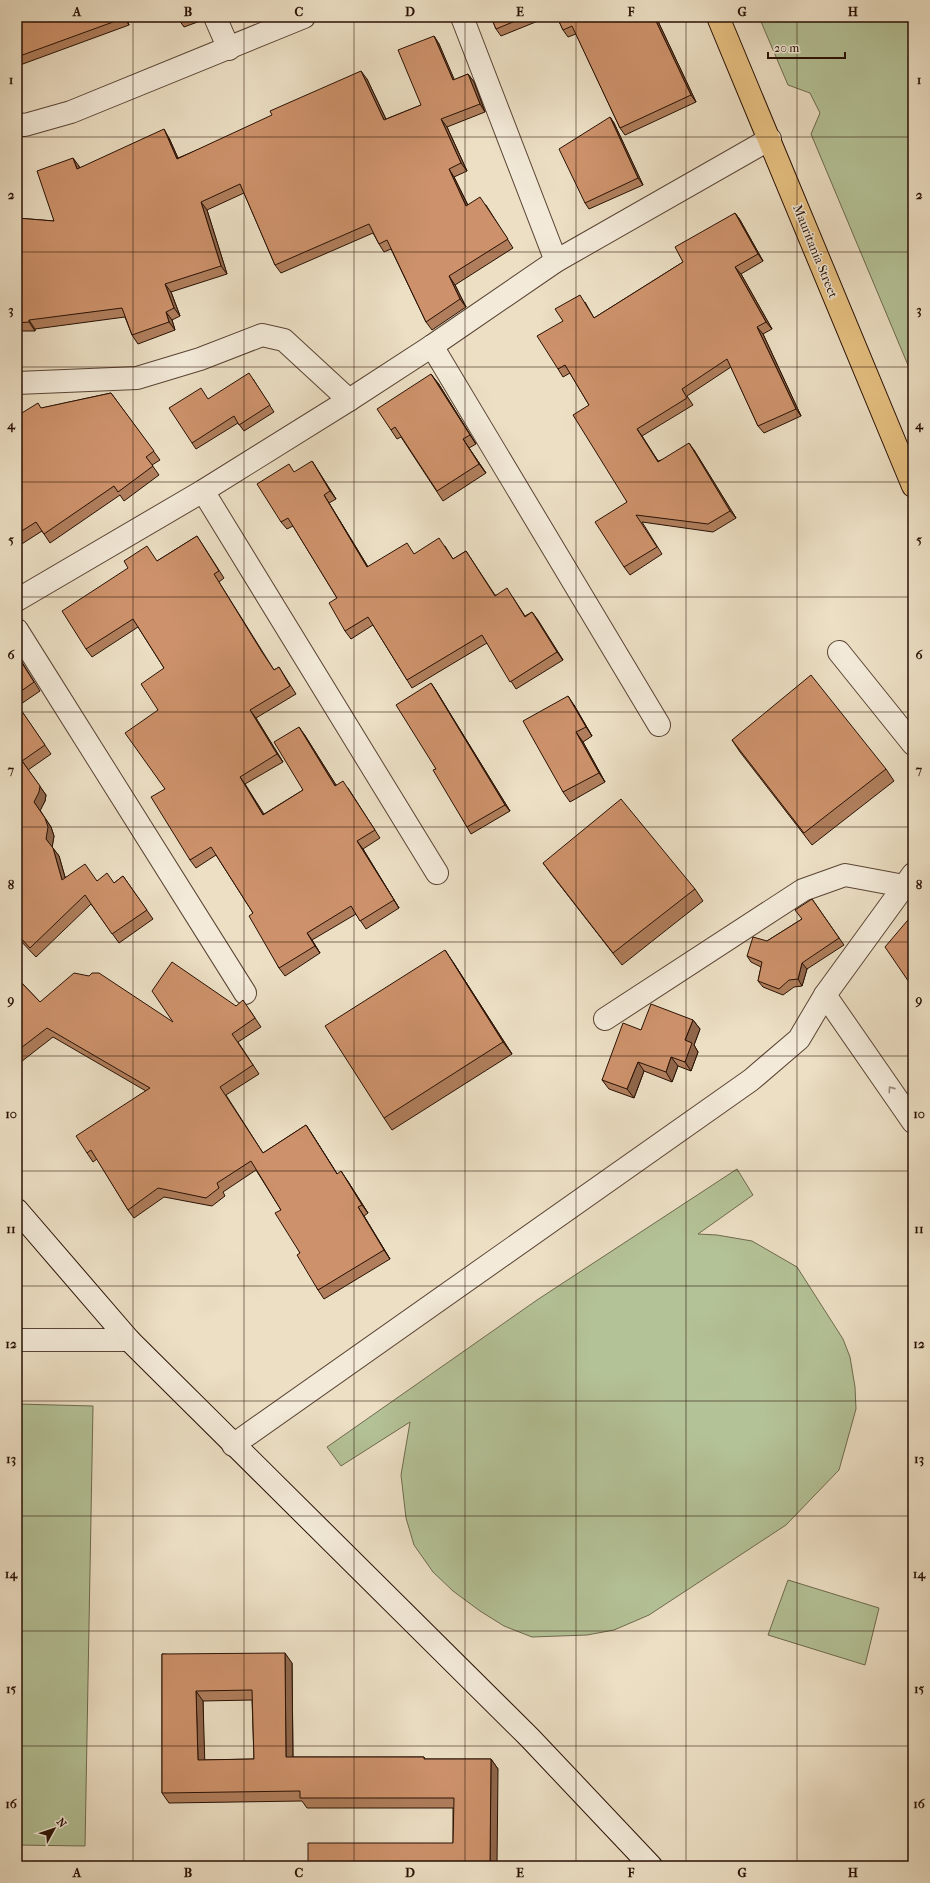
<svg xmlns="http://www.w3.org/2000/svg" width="930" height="1883" font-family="'IM FELL French Canon',serif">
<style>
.green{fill:#b4c297;stroke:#6e6a4e}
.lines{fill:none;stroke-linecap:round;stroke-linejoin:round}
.street-casing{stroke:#5a4434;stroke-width:24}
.secondary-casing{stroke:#291104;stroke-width:24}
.primary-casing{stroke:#291104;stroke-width:24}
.street{stroke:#f3ead9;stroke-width:22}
.secondary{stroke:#f3ead9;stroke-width:22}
.primary{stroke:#e6c082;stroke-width:22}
.wall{fill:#b07e5c;stroke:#291104;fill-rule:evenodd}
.shaded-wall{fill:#90664b;stroke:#291104}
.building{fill:#cd926b;stroke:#291104;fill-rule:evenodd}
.oneway{stroke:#988879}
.grid{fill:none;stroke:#291104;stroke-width:1;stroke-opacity:0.55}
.labels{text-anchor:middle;stroke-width:3;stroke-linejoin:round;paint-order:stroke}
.street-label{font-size:13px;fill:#291104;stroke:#f3ead9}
.neatline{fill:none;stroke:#291104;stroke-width:1.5}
.grid-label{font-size:13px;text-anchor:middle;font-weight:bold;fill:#291104}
</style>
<rect width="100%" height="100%" fill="#ecdfc4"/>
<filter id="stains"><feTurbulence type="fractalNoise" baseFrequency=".005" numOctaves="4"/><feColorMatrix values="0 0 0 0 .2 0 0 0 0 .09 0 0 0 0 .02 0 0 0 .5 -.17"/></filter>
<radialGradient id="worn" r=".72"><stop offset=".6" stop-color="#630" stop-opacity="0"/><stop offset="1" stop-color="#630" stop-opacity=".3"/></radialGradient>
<g class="green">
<polygon points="759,17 913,17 913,377 811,134 820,113 810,93 788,85"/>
<polygon points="737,1169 753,1195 698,1234 717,1235 752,1241 797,1267 843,1339 850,1357 855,1387 856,1409 839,1470 786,1525 649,1615 614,1630 587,1635 532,1637 504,1626 480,1611 453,1591 433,1572 414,1545 406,1518 401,1475 410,1422 341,1466 327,1447 537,1300"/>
<polygon points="17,1404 93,1406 85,1846 17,1845"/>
<polygon points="788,1580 879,1608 865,1665 768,1635"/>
</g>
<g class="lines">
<g class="street-casing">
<g id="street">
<polyline points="215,17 229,49"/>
<polyline points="462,17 556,261"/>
<polyline points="17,124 25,125 71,112 304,17"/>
<polyline points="432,346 659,725"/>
<polyline points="17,383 137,378 200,359 262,335 284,340 349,400"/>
<polyline points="203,491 437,873"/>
<polyline points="17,600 203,491 349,400 432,346 556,261 770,139"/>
<polyline points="17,630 245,993"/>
<polyline points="839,652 913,744"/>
<polyline points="825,995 913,1122"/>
<polyline points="605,1019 803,890 845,875 904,886"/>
<polyline points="17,1340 129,1340"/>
<polyline points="233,1445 751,1080 799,1039 825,995 913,874"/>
</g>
</g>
<g class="secondary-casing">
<polyline id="secondary" points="17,1210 129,1340 530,1738 651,1866"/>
</g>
<g class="primary-casing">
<polyline id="primary" points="718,17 913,486"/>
</g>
<use href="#street" class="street"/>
<use href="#secondary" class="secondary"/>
<use href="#primary" class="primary"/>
</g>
<g class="wall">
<polygon points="17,17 126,17 129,25 20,65 17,61"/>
<polygon points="178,17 203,17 203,20 184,27 179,20"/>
<polygon points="491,17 548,17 501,36 496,29"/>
<polygon points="557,17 656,17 696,102 625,135 620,128 576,34 568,37 563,30"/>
<polygon points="434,36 439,44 454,80 468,74 474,82 485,112 447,127 467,171 454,177 468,205 486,205 513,248 455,285 466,307 432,330 426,322 391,249 384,252 379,244 373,233 281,273 275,265 244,193 207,210 227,274 171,292 180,316 172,320 175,330 138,344 132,335 125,317 35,329 35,331 17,331 17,218 54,221 79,166 79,168 169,138 178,158 367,79 386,119 421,105"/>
<polygon points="610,117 614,123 643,185 589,209 585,203"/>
<polygon points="735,213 740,220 763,261 741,274 772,329 763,334 801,416 764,433 758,426 731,367 687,396 693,405 642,436 658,461 694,450 736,518 713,532 642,522 662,554 630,575 624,567 627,502 589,405 570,373 563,377 558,369 563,321 585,302 594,318 683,262"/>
<polygon points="253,379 274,412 244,431 238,423 196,449 192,443 209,399"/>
<polygon points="438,383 476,444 469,448 486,473 443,501 401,437 397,439 391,430"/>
<polygon points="111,393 160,460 152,465 159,475 124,501 120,495 50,543 42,531 17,547 17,416 42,408"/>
<polygon points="312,461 336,499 329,503 368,567 414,554 445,546 453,559 466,551 495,595 512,596 525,616 532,612 563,660 516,689 487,643 412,688 407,680 373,625 351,639 345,631 337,598 293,526 287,529 281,522"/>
<polygon points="197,536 224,578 219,582 274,670 279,667 296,694 256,718 283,762 245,784 264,814 303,790 304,734 336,785 348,788 380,838 363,849 399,908 366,929 356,914 312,940 320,953 285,976 279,968 253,913 216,855 196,868 190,860 165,789 158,710 164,668 138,627 92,657 86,649 128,568 157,561"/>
<polygon points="17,654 40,691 18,706 51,754 28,770 46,795 45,801 40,810 51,827 54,836 52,847 59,856 65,877 114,883 123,876 153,919 119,943 91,904 36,957 17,937"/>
<polygon points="435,689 510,811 471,834 467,827 436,769"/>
<polygon points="574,705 592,736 583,742 605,782 570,802 563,792"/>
<polygon points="732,740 886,769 894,781 812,845 740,752"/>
<polygon points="543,863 695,889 703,901 622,965 552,875"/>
<polygon points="812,899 844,945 807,969 802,986 794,987 783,995 763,987 758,981 761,967 751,962 747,956 767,941 802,919"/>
<polygon points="453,962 512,1054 392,1130 384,1118"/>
<polygon points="17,978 40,1002 173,1022 236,1006 249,1009 261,1027 238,1042 259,1074 226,1095 263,1153 306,1125 337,1174 347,1180 368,1213 364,1216 390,1259 324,1299 318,1290 300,1253 281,1210 256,1170 223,1192 225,1196 212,1206 164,1197 134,1218 128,1210 97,1159 93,1162 87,1153 146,1091 53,1037 17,1065"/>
<polygon points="693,1020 700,1029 694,1045 698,1052 691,1071 678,1066 672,1082 644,1071 634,1098 609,1089 602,1080 641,1030"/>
<path d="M162 1654 292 1663 293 1757H424L425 1759H491L498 1769 453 1843V1808H307L302 1801 169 1803 162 1793ZM252 1700 254 1759 204 1760 203 1701Z"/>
</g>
<g class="shaded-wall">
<polygon points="123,17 126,17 129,25 124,18"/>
<polygon points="654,17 656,17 696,102 691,95"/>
<polygon points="434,36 439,44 458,88 453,80"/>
<polygon points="361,71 367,79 390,128 384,120"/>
<polygon points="468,74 474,82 485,112 480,104"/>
<polygon points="610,117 614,123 643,185 638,178"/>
<polygon points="441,119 447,127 467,171 461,163"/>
<polygon points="164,129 169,138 182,167 177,159"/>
<polygon points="73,158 79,166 82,177 77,169"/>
<polygon points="449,169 454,177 472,214 466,206"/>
<polygon points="201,202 207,210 227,274 221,266"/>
<polygon points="735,213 740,220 763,261 758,254"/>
<polygon points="735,267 741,274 772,329 766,322"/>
<polygon points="449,276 455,285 466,307 460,299"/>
<polygon points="165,284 171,292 180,316 174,308"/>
<polygon points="166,312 172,320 175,330 169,322"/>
<polygon points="29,320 35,329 35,331 29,322"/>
<polygon points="757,327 763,334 801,416 796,409"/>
<polygon points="431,374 438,383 476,444 470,435"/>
<polygon points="637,429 642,436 663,469 658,462"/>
<polygon points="463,439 469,448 486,473 479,464"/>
<polygon points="689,443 694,450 736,518 730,511"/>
<polygon points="312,461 317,469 336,499 330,491"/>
<polygon points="324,495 329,503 373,575 367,567"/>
<polygon points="532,612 538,620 563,660 557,652"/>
<polygon points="431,683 435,689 510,811 505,805"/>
<polygon points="568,696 574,705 592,736 586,727"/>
<polygon points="250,710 256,718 283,762 277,754"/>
<polygon points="299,727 304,734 341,793 335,786"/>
<polygon points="576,732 583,742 605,782 599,773"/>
<polygon points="22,761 46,795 45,801 40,811 34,802"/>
<polygon points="240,777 245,784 268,823 263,815"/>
<polygon points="45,818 51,827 54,836 52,848 46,839"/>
<polygon points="357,841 363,849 399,908 394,900"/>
<polygon points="53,848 59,856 68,888 62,880"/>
<polygon points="307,933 312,940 320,953 315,946"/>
<polygon points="445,950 453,962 512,1054 503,1042"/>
<polygon points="802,963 807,969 802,986 798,979"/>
<polygon points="693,1020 700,1029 694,1045 698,1052 691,1071 685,1062 685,1040"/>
<polygon points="671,1057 678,1066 672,1082 666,1072"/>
<polygon points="638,1062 644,1071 634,1098 627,1089"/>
<polygon points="306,1125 312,1134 343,1183 337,1174"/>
<polygon points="341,1171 347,1180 368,1213 362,1205"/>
<polygon points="358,1207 364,1216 390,1259 384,1250"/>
<polygon points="285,1653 292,1663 293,1767 286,1757"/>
<polygon points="196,1691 203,1701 205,1769 198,1760"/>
<polygon points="491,1759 498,1769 497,1866 490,1866"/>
</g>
<g class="building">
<polygon points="17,17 123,17 124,18 17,57"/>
<polygon points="178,17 186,17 179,20"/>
<polygon points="491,17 525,17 496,29"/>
<polygon points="557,17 654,17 691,95 620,128 572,26 563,30"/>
<polygon points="434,36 453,80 468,74 480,104 441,119 461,163 449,169 466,206 480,197 508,239 449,276 460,299 426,322 387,240 379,244 369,224 275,265 240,184 201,202 221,266 165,284 174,308 166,312 169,322 132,335 122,308 29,320 29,322 17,323 17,218 54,221 37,171 73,158 77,169 164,129 177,159 272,115 270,111 361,71 384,120 421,105 398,50"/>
<polygon points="610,117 638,178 585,203 559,149"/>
<polygon points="735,213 758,254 735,267 766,322 757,327 796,409 758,426 727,359 682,389 687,398 637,429 658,462 689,443 730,511 708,524 636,515 657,547 624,567 595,522 627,502 573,415 589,405 565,365 558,369 537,336 563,321 555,309 580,295 594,318 683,262 675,247"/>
<polygon points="249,373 270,405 239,425 234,416 192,443 169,408 201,388 208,399"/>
<polygon points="431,374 470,435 463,439 479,464 437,491 395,427 391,430 377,409"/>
<polygon points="111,393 154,451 146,457 153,466 118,492 114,486 44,534 36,522 17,534 17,416 38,403 41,408"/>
<polygon points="312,461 330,491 324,495 367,567 407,543 414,554 439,538 453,559 466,551 495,596 507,588 525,617 532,612 557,652 510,682 482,635 407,680 368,617 345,631 329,603 337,598 288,518 281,522 257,484 289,464 294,472"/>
<polygon points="197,536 219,571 214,574 262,652 274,670 279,667 290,686 250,710 277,754 240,777 263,815 303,790 274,742 299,727 335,786 343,781 375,830 357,841 394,900 360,921 351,906 307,933 315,946 279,968 249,916 253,913 211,847 190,860 151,797 165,789 125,733 158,710 141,684 164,668 133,619 86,649 62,611 128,568 124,561 147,546 157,561"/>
<polygon points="17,655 34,682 17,694"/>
<polygon points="811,675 886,769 804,833 732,740"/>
<polygon points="431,683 505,805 467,827 433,770 436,769 396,705"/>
<polygon points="568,696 586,727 576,732 599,773 563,792 523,721"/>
<polygon points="17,704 45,745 22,761 40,786 39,792 34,802 45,818 48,827 46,839 53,848 62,880 85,864 97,881 107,873 114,883 123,876 147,910 112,934 85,895 30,948 17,934"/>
<polygon points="621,799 695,889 613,953 543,863"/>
<polygon points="812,899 839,938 802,963 798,979 789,980 779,989 758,981 762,962 747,956 753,937 767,941 802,919 795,910"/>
<polygon points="913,914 913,988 885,947"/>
<polygon points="445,950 503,1042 384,1118 325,1026"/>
<polygon points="172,962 236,1006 243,1000 255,1018 232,1034 253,1065 220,1087 263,1153 306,1125 337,1174 341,1171 362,1205 358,1207 384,1250 318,1290 297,1255 300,1253 275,1213 281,1210 251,1161 217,1183 219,1188 206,1198 158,1188 128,1210 91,1150 87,1153 76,1136 150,1088 47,1028 17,1051 17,978 40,1002 74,973 89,976 92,973 99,973 173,1022 152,991"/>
<polygon points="651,1004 693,1020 685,1040 692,1043 685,1062 671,1057 666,1072 638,1062 627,1089 602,1080 623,1023 641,1030"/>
<path d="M285 1653 286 1757H424V1759H491L490 1866H308V1843H453L454 1798H300V1791L162 1793V1654ZM252 1690 254 1759 198 1760 196 1691Z"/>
</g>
<defs><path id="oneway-chevron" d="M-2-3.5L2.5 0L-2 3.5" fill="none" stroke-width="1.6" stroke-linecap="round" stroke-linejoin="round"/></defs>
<use class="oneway" href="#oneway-chevron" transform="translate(891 1089) rotate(-125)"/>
<path class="grid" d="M133 17V1866M244 17V1866M354 17V1866M465 17V1866M576 17V1866M686 17V1866M797 17V1866M17 137H913M17 252H913M17 367H913M17 482H913M17 597H913M17 712H913M17 827H913M17 942H913M17 1056H913M17 1171H913M17 1286H913M17 1401H913M17 1516H913M17 1631H913M17 1746H913"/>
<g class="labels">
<g class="street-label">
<text transform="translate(816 251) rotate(68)" y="5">Mauritania Street</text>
</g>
</g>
<rect width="930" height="1883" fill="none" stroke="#ecdfc4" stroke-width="44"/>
<g transform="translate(54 1829) rotate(50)" stroke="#f3ead9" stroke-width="3" paint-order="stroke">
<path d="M0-3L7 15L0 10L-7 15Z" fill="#291104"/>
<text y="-6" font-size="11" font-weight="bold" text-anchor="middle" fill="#291104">N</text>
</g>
<path d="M768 52v6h77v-6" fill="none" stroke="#291104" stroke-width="2"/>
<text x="774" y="52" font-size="12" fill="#291104" stroke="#f3ead9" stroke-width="3" paint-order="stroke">20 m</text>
<rect x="22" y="22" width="886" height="1839" class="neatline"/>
<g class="grid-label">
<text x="77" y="16">A</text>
<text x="188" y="16">B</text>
<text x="299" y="16">C</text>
<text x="410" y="16">D</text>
<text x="520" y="16">E</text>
<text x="631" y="16">F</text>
<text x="742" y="16">G</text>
<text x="853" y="16">H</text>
<text x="11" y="84">1</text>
<text x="919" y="84">1</text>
<text x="11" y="199">2</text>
<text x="919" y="199">2</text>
<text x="11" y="314">3</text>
<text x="919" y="314">3</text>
<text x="11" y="429">4</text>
<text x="919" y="429">4</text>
<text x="11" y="544">5</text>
<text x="919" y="544">5</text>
<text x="11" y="659">6</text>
<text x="919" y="659">6</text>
<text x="11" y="774">7</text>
<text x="919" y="774">7</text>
<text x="11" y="889">8</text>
<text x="919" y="889">8</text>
<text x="11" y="1004">9</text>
<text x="919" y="1004">9</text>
<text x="11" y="1118">10</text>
<text x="919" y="1118">10</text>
<text x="11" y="1233">11</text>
<text x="919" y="1233">11</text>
<text x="11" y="1348">12</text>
<text x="919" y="1348">12</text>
<text x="11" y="1463">13</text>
<text x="919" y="1463">13</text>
<text x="11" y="1578">14</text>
<text x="919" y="1578">14</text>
<text x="11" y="1693">15</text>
<text x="919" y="1693">15</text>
<text x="11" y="1808">16</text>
<text x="919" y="1808">16</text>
<text x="77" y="1877">A</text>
<text x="188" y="1877">B</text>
<text x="299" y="1877">C</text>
<text x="410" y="1877">D</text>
<text x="520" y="1877">E</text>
<text x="631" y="1877">F</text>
<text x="742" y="1877">G</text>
<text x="853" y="1877">H</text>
</g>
<rect width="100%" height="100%" filter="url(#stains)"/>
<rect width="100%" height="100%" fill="url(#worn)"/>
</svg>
